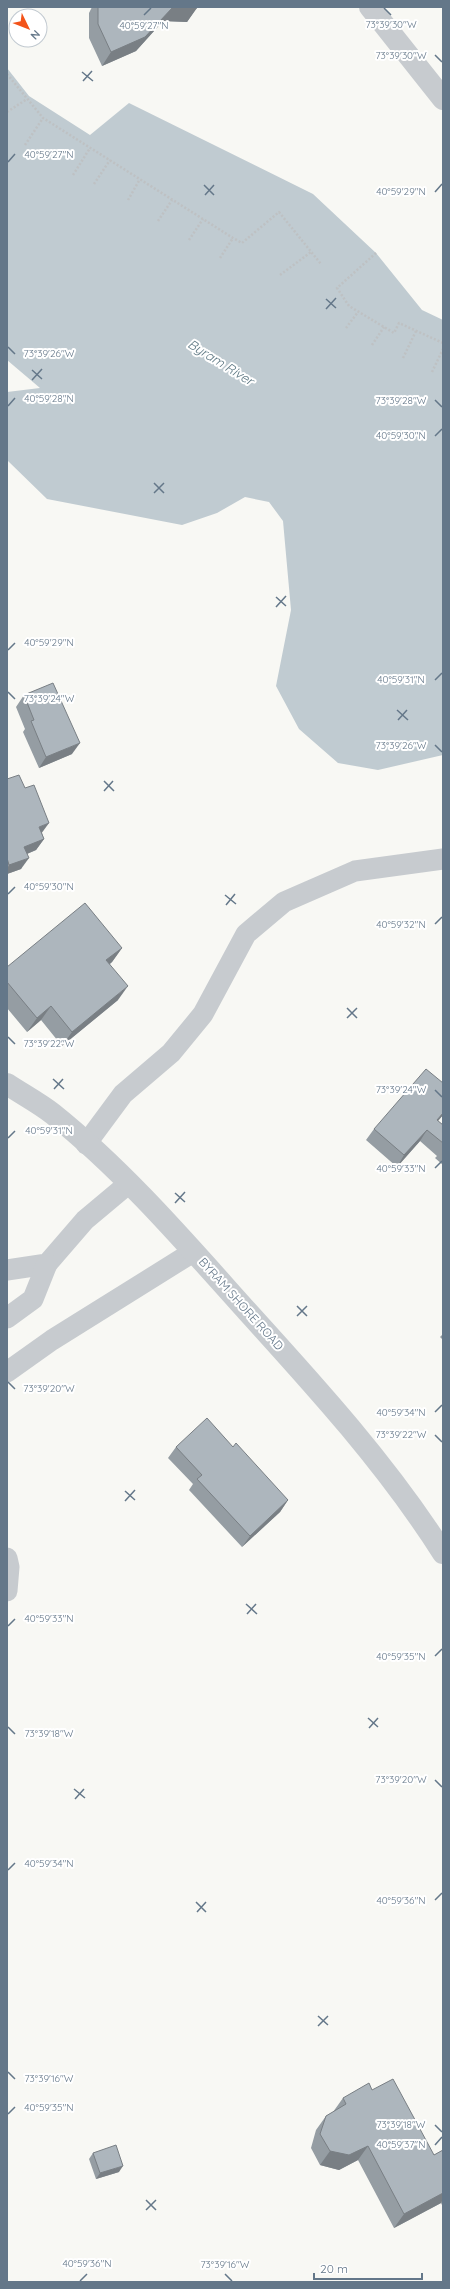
<svg xmlns="http://www.w3.org/2000/svg" width="450" height="2289" font-family="Quicksand,sans-serif">
<style>
.water{fill:#c0cbd1}
.lines{fill:none;stroke-linecap:round;stroke-linejoin:round}
.path{stroke:#bec1c3;stroke-width:2.5;stroke-dasharray:2 2;stroke-linecap:butt}
.service{stroke:#c7cbcf;stroke-width:21}
.minor{stroke:#c7cbcf;stroke-width:22}
.wall{fill:#959da3}
.shaded-wall{fill:#797f84}
.building{fill:#adb6bd;stroke:#797f84}
.ticks{fill:none;stroke:#647789;stroke-width:1.5}
.labels{text-anchor:middle;stroke-width:4;stroke-linejoin:round;paint-order:stroke}
.street-label{font-size:12px;fill:#647789;stroke:#fff}
.water-label{font-size:13px;font-style:italic;fill:#5f7984;stroke:#fff}
.ticks-label{font-size:10px;text-anchor:middle;fill:#647789;stroke:#fff;stroke-width:4;stroke-linejoin:round;paint-order:stroke}
</style>
<rect width="100%" height="100%" fill="#f8f8f4"/>
<polygon class="water" points="7,68 29,96 90,135 129,103 313,194 376,253 422,310 443,320 443,755 378,770 338,763 299,729 276,686 291,610 283,521 269,502 245,497 217,513 182,525 47,499 8,461 7,392 40,388 7,360"/>
<g class="lines">
<g class="path">
<polyline points="7,74 43,118 233,238 242,243 279,212 321,264"/>
<polyline points="7,112 27,99"/>
<polyline points="25,145 43,118"/>
<polyline points="73,175 90,148"/>
<polyline points="94,184 110,160"/>
<polyline points="128,200 140,179"/>
<polyline points="158,221 172,200"/>
<polyline points="189,240 203,219"/>
<polyline points="376,253 337,288 349,306 394,333 399,323 443,343"/>
<polyline points="220,258 233,238"/>
<polyline points="280,275 311,252"/>
<polyline points="346,328 358,312"/>
<polyline points="372,345 384,327"/>
<polyline points="403,358 416,331"/>
<polyline points="432,372 443,349"/>
</g>
<g class="service">
<polyline points="86,1144 123,1094 171,1053 203,1014 246,934 284,902 355,871 443,859"/>
<polyline points="7,1270 47,1264 85,1220 128,1184"/>
<polyline points="7,1318 33,1299 47,1264"/>
<polyline points="7,1372 52,1340 193,1252"/>
<polyline points="7,1558 9,1567 7,1591"/>
</g>
<g class="minor">
<polyline points="370,7 443,99"/>
<path d="M7 1084C22 1094 39 1103 53 1114 124 1171 185 1242 246 1310 316 1387 387 1465 443 1553"/>
</g>
</g>
<g class="wall">
<polygon points="92,7 197,7 187,22 163,21 136,51 102,66 89,38 89,13"/>
<polygon points="24,695 72,754 39,768 23,732 25,729 16,707"/>
<polygon points="7,779 42,833 44,839 36,850 27,854 21,869 7,874"/>
<polygon points="122,948 112,962 110,964 118,1000 62,1046 41,1020 27,1032 7,1008 7,967"/>
<polygon points="443,1083 443,1115 438,1121 443,1125 443,1165 435,1158 437,1156 420,1141 397,1167 366,1140 374,1129"/>
<polygon points="443,1334 443,1340 440,1337"/>
<polygon points="176,1447 233,1447 288,1500 280,1512 242,1547 189,1490 193,1484 168,1458"/>
<polygon points="372,2090 434,2155 443,2150 443,2207 441,2203 394,2228 358,2160 339,2170 320,2165 311,2148 316,2130 326,2116 333,2112 343,2098"/>
<polygon points="93,2153 119,2172 96,2179 89,2159"/>
</g>
<g class="shaded-wall">
<polygon points="173,7 197,8 187,22 163,21 136,51 102,66 111,52"/>
<polygon points="80,743 72,754 39,768 46,757"/>
<polygon points="49,823 41,834 39,827"/>
<polygon points="44,839 36,850 17,858 24,847"/>
<polygon points="29,858 21,869 7,874 7,869 9,865"/>
<polygon points="122,948 112,962 96,974 106,960"/>
<polygon points="128,986 118,1000 62,1046 72,1032"/>
<polygon points="51,1006 41,1020 27,1032 37,1018"/>
<polygon points="443,1113 443,1115 429,1131 437,1120"/>
<polygon points="427,1130 420,1141 397,1167 404,1155"/>
<polygon points="288,1500 280,1512 242,1547 250,1536"/>
<polygon points="368,2146 358,2160 339,2170 320,2165 330,2151"/>
<polygon points="123,2166 119,2172 96,2179 100,2173"/>
<polygon points="443,2193 443,2199 441,2203 394,2228 404,2214"/>
</g>
<g class="building">
<polygon points="98,7 197,7 197,8 173,7 145,37 111,52 98,24"/>
<polygon points="53,683 80,743 46,757 31,721 34,720 24,695"/>
<polygon points="19,775 25,788 34,785 49,823 39,827 44,839 24,847 29,858 9,865 7,858 7,779"/>
<polygon points="85,903 122,948 106,960 128,986 72,1032 51,1006 37,1018 7,982 7,967"/>
<polygon points="426,1069 443,1083 443,1113 437,1120 443,1125 443,1143 427,1130 404,1155 374,1129"/>
<polygon points="207,1418 233,1447 236,1443 288,1500 250,1536 197,1479 202,1475 176,1447"/>
<polygon points="393,2079 434,2155 443,2150 443,2193 404,2214 368,2146 349,2155 330,2151 320,2134 326,2116 346,2104 343,2098 369,2083 372,2090"/>
<polygon points="116,2145 123,2166 100,2173 93,2153"/>
</g>
<path class="ticks" d="M384 8 391 15M144 15 151 8M435 55 442 62M82 72 93 81M83 81 92 71M8 162 15 154M204 185 214 195M435 192 442 184M205 195 214 185M326 299 336 308M326 309 336 298M8 347 15 354M32 370 42 379M32 380 42 369M435 400 442 407M8 406 15 398M435 436 442 429M154 483 164 493M154 493 164 483M276 597 286 606M276 607 286 596M8 650 15 643M435 680 442 673M8 692 15 699M397 710 408 720M398 720 407 710M435 745 442 752M104 781 114 791M104 791 113 781M8 894 15 887M225 895 236 904M226 905 235 894M435 924 442 917M347 1008 357 1018M347 1018 357 1008M8 1037 15 1044M53 1079 64 1089M54 1089 63 1079M435 1090 442 1097M8 1138 15 1131M435 1168 442 1161M175 1193 185 1202M175 1203 185 1192M297 1306 307 1316M297 1316 307 1306M8 1382 15 1389M435 1412 442 1405M435 1435 442 1442M125 1491 135 1500M125 1501 135 1490M246 1604 257 1614M247 1614 256 1604M8 1626 15 1619M435 1656 442 1649M368 1718 378 1727M8 1727 15 1734M369 1728 378 1718M435 1780 442 1787M74 1789 85 1798M75 1799 84 1789M8 1870 15 1863M435 1900 442 1893M196 1902 206 1912M197 1912 206 1902M318 2016 328 2025M318 2026 328 2016M8 2072 15 2079M8 2114 15 2107M435 2125 442 2132M435 2145 442 2137M146 2200 156 2210M146 2210 156 2200M225 2274 232 2281M80 2281 87 2274"/>
<g class="labels">
<g class="street-label">
<text transform="translate(241 1304) rotate(48)" y="4">BYRAM SHORE ROAD</text>
</g>
<g class="water-label">
<text transform="translate(221 362) rotate(32)" y="5">Byram River</text>
</g>
</g>
<g class="ticks-label">
<text x="391" y="28">73°39'30"W</text>
<text x="144" y="29">40°59'27"N</text>
<text x="401" y="59">73°39'30"W</text>
<text x="49" y="158">40°59'27"N</text>
<text x="401" y="195">40°59'29"N</text>
<text x="49" y="357">73°39'26"W</text>
<text x="49" y="402">40°59'28"N</text>
<text x="401" y="404">73°39'28"W</text>
<text x="401" y="439">40°59'30"N</text>
<text x="49" y="646">40°59'29"N</text>
<text x="401" y="683">40°59'31"N</text>
<text x="49" y="702">73°39'24"W</text>
<text x="401" y="749">73°39'26"W</text>
<text x="49" y="890">40°59'30"N</text>
<text x="401" y="928">40°59'32"N</text>
<text x="49" y="1047">73°39'22"W</text>
<text x="401" y="1093">73°39'24"W</text>
<text x="49" y="1134">40°59'31"N</text>
<text x="401" y="1172">40°59'33"N</text>
<text x="49" y="1392">73°39'20"W</text>
<text x="401" y="1416">40°59'34"N</text>
<text x="401" y="1438">73°39'22"W</text>
<text x="49" y="1622">40°59'33"N</text>
<text x="401" y="1660">40°59'35"N</text>
<text x="49" y="1737">73°39'18"W</text>
<text x="401" y="1783">73°39'20"W</text>
<text x="49" y="1867">40°59'34"N</text>
<text x="401" y="1904">40°59'36"N</text>
<text x="49" y="2082">73°39'16"W</text>
<text x="49" y="2111">40°59'35"N</text>
<text x="401" y="2128">73°39'18"W</text>
<text x="401" y="2148">40°59'37"N</text>
<text x="87" y="2267">40°59'36"N</text>
<text x="225" y="2268">73°39'16"W</text>
</g>
<rect width="450" height="2289" fill="none" stroke="#647789" stroke-width="16"/>
<g transform="translate(28 28) rotate(133)"><circle r="19" fill="#ffffff" stroke="#c1c9d0"/>
<path d="M0-3L7 15L0 10L-7 15Z" fill="#f35319"/>
<text y="-6" font-size="11" font-weight="bold" text-anchor="middle" fill="#647789">N</text>
</g>
<path d="M314 2273v6h108v-6" fill="none" stroke="#647789" stroke-width="2"/>
<text x="320" y="2273" font-size="12" fill="#647789" stroke="#ffffff" stroke-width="3" paint-order="stroke">20 m</text>
</svg>
